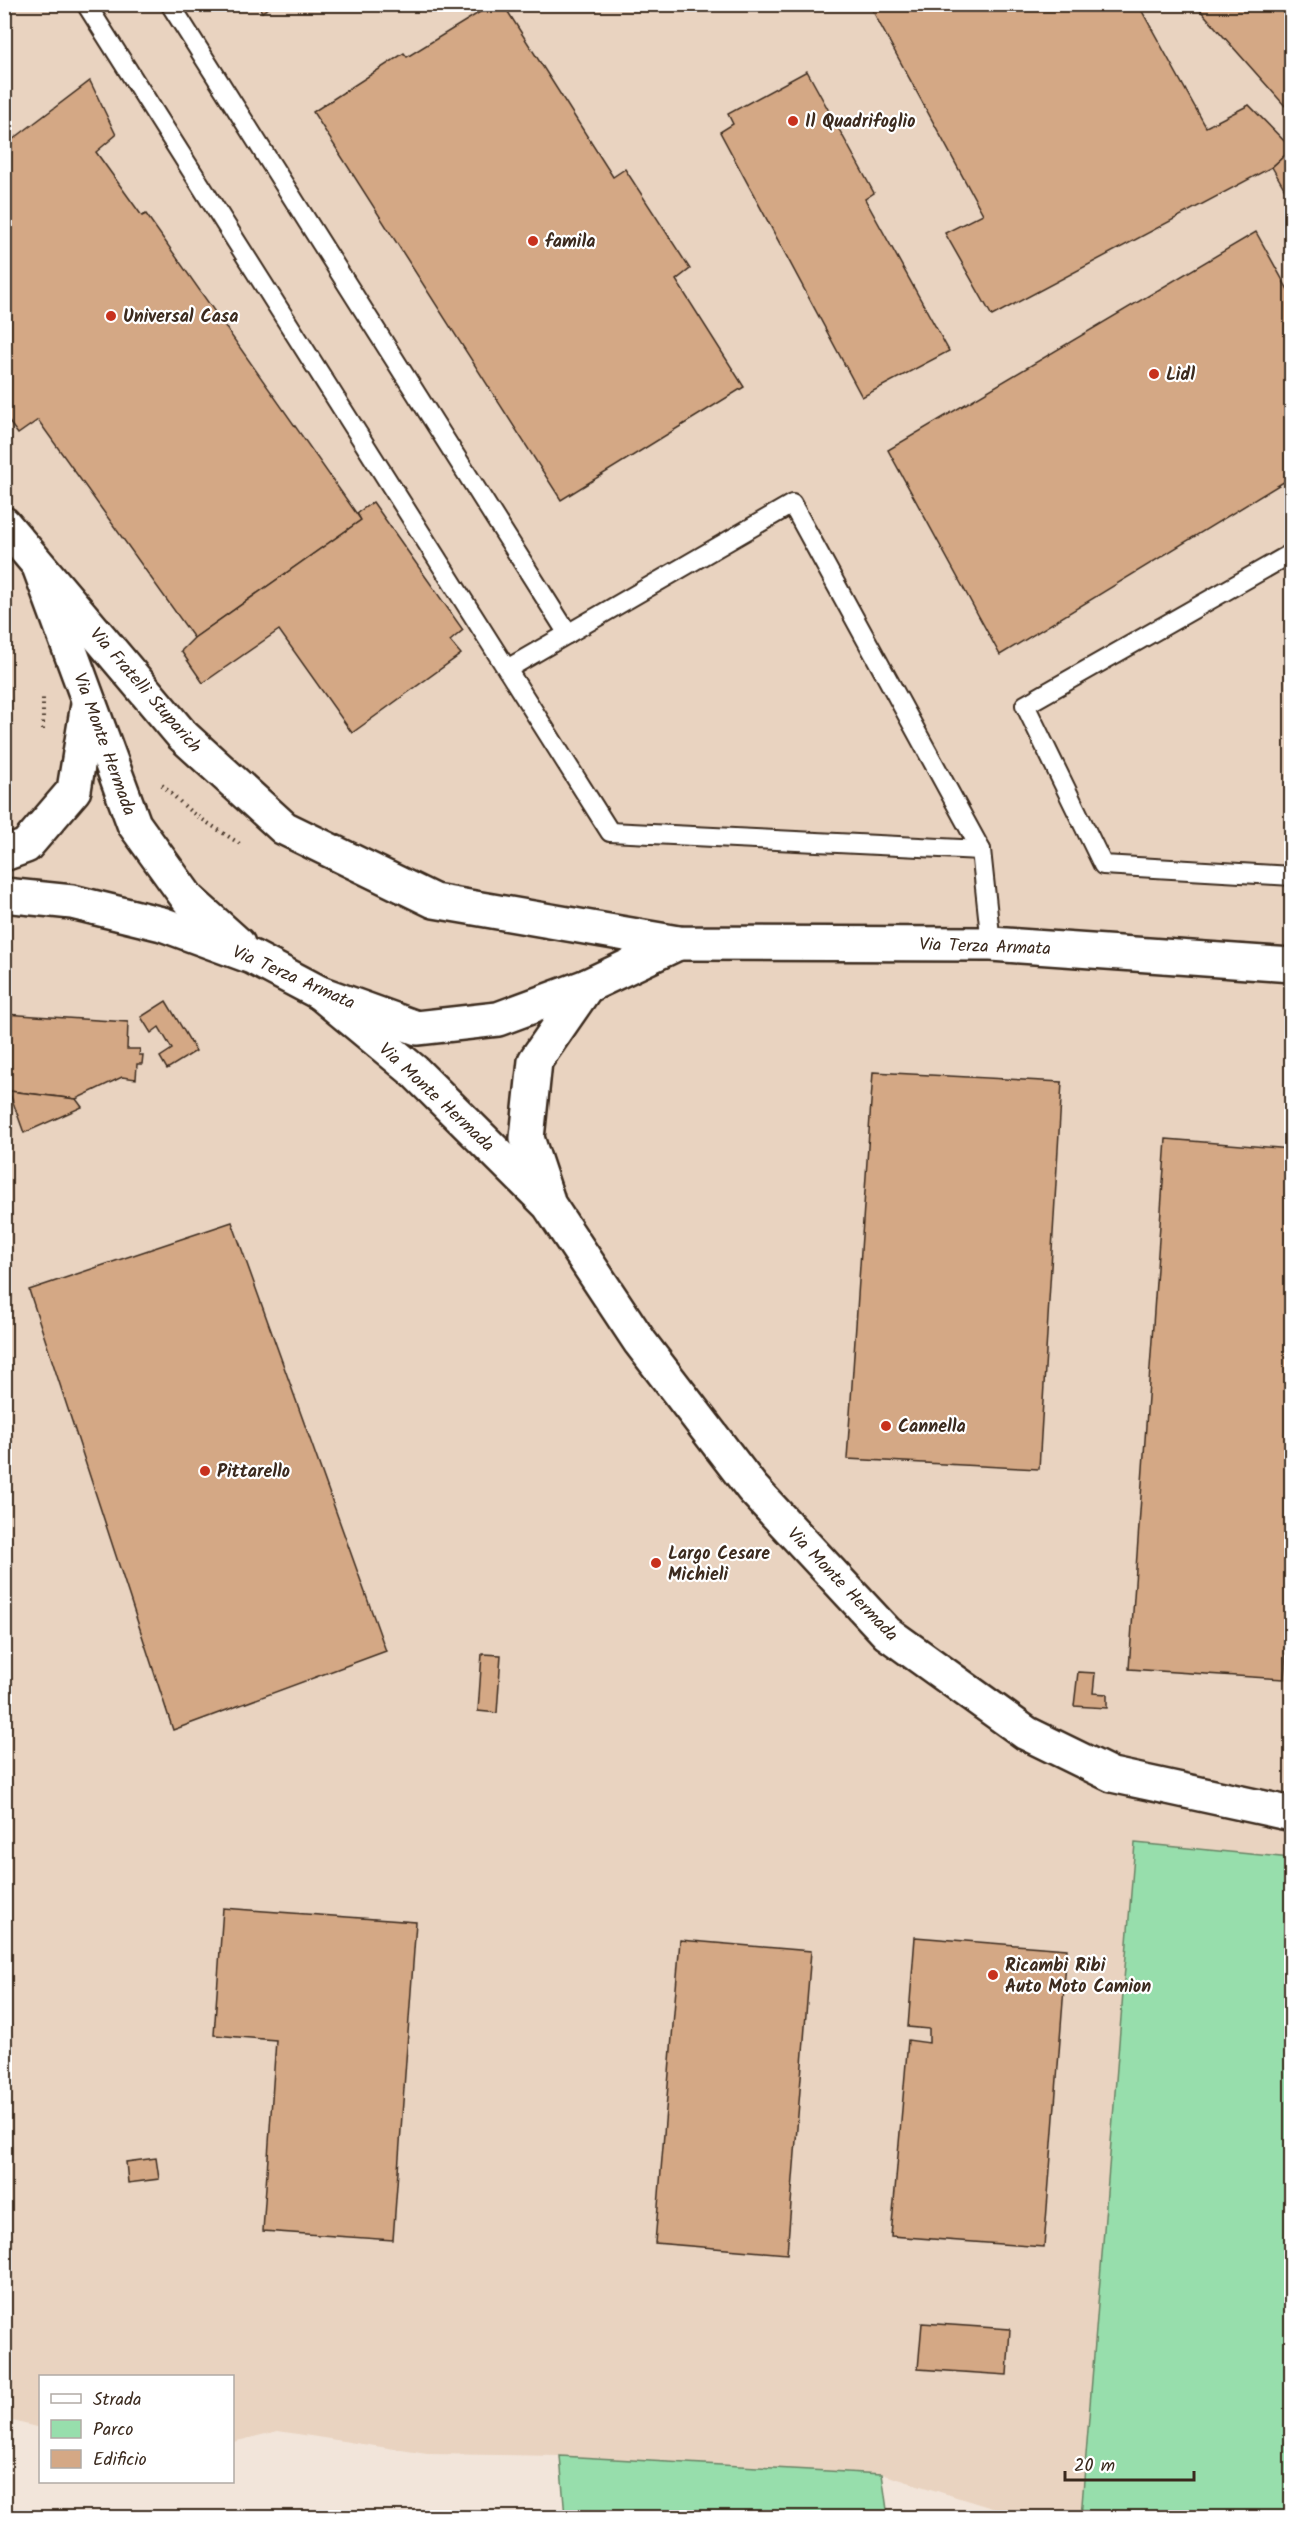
<svg xmlns="http://www.w3.org/2000/svg" width="1296" height="2522" font-family="Kalam,sans-serif">
<style>
.built{fill:#e9d3c0}
.green{fill:#97deac;stroke:#698465;stroke-width:1.5}
.building{fill:#d4a885;stroke:#3b2a1e;stroke-width:1.5}
.lines{fill:none;stroke-linecap:round;stroke-linejoin:round}
.lane-casing{stroke:#3b2a1e;stroke-width:22}
.street-casing{stroke:#3b2a1e;stroke-width:38}
.primary-casing{stroke:#3b2a1e;stroke-width:38}
.path{stroke:#3b2a1e;stroke-width:4;stroke-dasharray:1.5 4.5;stroke-linecap:butt}
.lane{stroke:#fff;stroke-width:18}
.street{stroke:#fff;stroke-width:33}
.primary{stroke:#fff;stroke-width:33}
.poi-dot{fill:#c8321e;stroke:#fff;stroke-width:2}
.labels{text-anchor:middle;stroke-width:4.5;stroke-linejoin:round;paint-order:stroke}
.poi-label{font-size:18px;font-weight:bold;fill:#3b2a1e;stroke:#fff;text-anchor:start}
.street-label{font-size:18px;fill:#3b2a1e;stroke:#fff}
</style>
<rect width="100%" height="100%" fill="#f2e5da"/>
<filter id="ink" filterUnits="userSpaceOnUse"><feTurbulence type="fractalNoise" baseFrequency=".0167" numOctaves="2"/><feDisplacementMap in="SourceGraphic" scale="12" xChannelSelector="R" yChannelSelector="G"/><feConvolveMatrix kernelMatrix="1 2 1 2 8 2 1 2 1" color-interpolation-filters="sRGB"/></filter>
<g filter="url(#ink)">
<polygon class="built" points="4,5 1291,5 1291,1858 1135,1843 1081,2517 1021,2517 882,2474 560,2456 427,2454 278,2431 233,2442 232,2376 40,2376 40,2428 5,2419"/>
<g class="green">
<polygon points="1135,1843 1291,1858 1291,2517 1081,2517"/>
<polygon points="560,2456 882,2474 888,2517 565,2517"/>
</g>
<g class="building">
<polygon points="257,4 274,4 274,5 262,12"/>
<polygon points="493,4 503,4 613,177 625,169 690,269 676,280 744,387 561,500 313,112 404,53 407,57"/>
<polygon points="869,4 1138,4 1206,127 1249,105 1292,149 1272,167 992,316 945,233 983,214"/>
<polygon points="1207,4 1292,4 1292,100 1285,106 1200,10"/>
<polygon points="807,71 874,193 865,199 949,351 862,397 720,132 733,124 728,114"/>
<polygon points="90,81 116,135 96,152 142,216 146,214 361,520 194,638 38,420 18,434 4,415 4,146"/>
<polygon points="1292,149 1292,202 1272,167"/>
<polygon points="1256,232 1292,297 1292,477 1000,655 888,450"/>
<polygon points="373,502 463,630 450,641 461,654 352,733 279,630 203,683 181,651 194,638 361,520 357,513"/>
<polygon points="166,1001 196,1051 167,1069 160,1057 172,1049 159,1027 151,1033 141,1017"/>
<polygon points="4,1014 128,1022 127,1049 140,1049 139,1055 143,1055 142,1064 137,1064 136,1079 122,1077 76,1099 9,1091 4,1079"/>
<polygon points="873,1072 1062,1082 1039,1469 847,1459"/>
<polygon points="9,1091 76,1099 82,1107 24,1133"/>
<polygon points="1166,1139 1292,1149 1292,1558 1284,1679 1129,1669"/>
<polygon points="232,1222 386,1651 173,1730 29,1290"/>
<polygon points="482,1654 501,1655 497,1713 478,1711"/>
<polygon points="1078,1672 1095,1673 1093,1693 1107,1694 1107,1708 1074,1706"/>
<polygon points="223,1908 416,1922 393,2240 263,2231 276,2040 214,2035"/>
<polygon points="915,1937 1067,1949 1044,2247 891,2236 908,2040 929,2043 929,2029 908,2027"/>
<polygon points="680,1940 811,1951 787,2254 655,2243"/>
<polygon points="156,2158 159,2179 128,2183 126,2162"/>
<polygon points="922,2323 1010,2329 1007,2375 918,2369"/>
</g>
<g class="lines">
<g class="lane-casing">
<g id="lane">
<polyline points="86,4 610,832 981,850"/>
<polyline points="170,4 568,634"/>
<polyline points="1292,553 1025,705 1103,865 1292,876"/>
<polyline points="507,669 792,504 981,850 991,944"/>
</g>
</g>
<g class="street-casing">
<g id="street">
<polyline points="40,569 134,824 188,899 238,944"/>
<polyline points="4,854 26,846 74,790 88,704"/>
<polyline points="4,895 72,902 162,924 252,957 320,993 417,1028 498,1019 587,986 678,943"/>
<polyline points="320,993 414,1071 549,1205 640,1342 752,1488 887,1633 1026,1733 1112,1775 1292,1814"/>
<polyline points="547,1198 527,1138 535,1061 587,986"/>
</g>
</g>
<g class="primary-casing">
<polyline id="primary" points="4,524 182,735 284,828 434,901 678,943 991,944 1292,965"/>
</g>
<g class="path">
<polyline points="43,730 43,696"/>
<polyline points="162,785 191,812 240,844"/>
</g>
<use href="#lane" class="lane"/>
<use href="#street" class="street"/>
<use href="#primary" class="primary"/>
</g>
</g>
<g class="poi-dot">
<circle cx="793" cy="121" r="6"/>
<circle cx="533" cy="241" r="6"/>
<circle cx="111" cy="316" r="6"/>
<circle cx="1154" cy="374" r="6"/>
<circle cx="886" cy="1426" r="6"/>
<circle cx="205" cy="1471" r="6"/>
<circle cx="656" cy="1563" r="6"/>
<circle cx="993" cy="1975" r="6"/>
</g>
<g class="labels">
<g class="poi-label">
<text x="805" y="127">Il Quadrifoglio</text>
<text x="545" y="247">famila</text>
<text x="123" y="322">Universal Casa</text>
<text x="1166" y="380">Lidl</text>
<text x="898" y="1432">Cannella</text>
<text x="217" y="1477">Pittarello</text>
<text x="668" y="1559">Largo Cesare<tspan x="668" dy="21">Michieli</tspan></text>
<text x="1005" y="1971">Ricambi Ribi<tspan x="1005" dy="21">Auto Moto Camion</tspan></text>
</g>
<g class="street-label">
<text transform="translate(146 690) rotate(49)" y="6">Via Fratelli Stuparich</text>
<text transform="translate(105 744) rotate(70)" y="6">Via Monte Hermada</text>
<text transform="translate(985 946) rotate(2)" y="6">Via Terza Armata</text>
<text transform="translate(294 977) rotate(24)" y="6">Via Terza Armata</text>
<text transform="translate(437 1097) rotate(43)" y="6">Via Monte Hermada</text>
<text transform="translate(843 1584) rotate(46)" y="6">Via Monte Hermada</text>
</g>
</g>
<rect width="1296" height="2522" fill="none" stroke="#fff" stroke-width="24"/>
<rect x="12" y="12" width="1272" height="2498" fill="none" stroke="#3b2a1e" stroke-width="2" filter="url(#ink)"/>
<rect x="39" y="2375" width="195" height="108" fill="#ffffff" stroke="#b1aaa5" stroke-width="1.5"/>
<rect x="51" y="2394" width="30" height="9" fill="#ffffff" stroke="#b1aaa5" stroke-width="1.5"/>
<text x="93" y="2405" font-size="18" fill="#3b2a1e">Strada</text>
<rect x="51" y="2420" width="30" height="18" fill="#97deac" stroke="#b1aaa5" stroke-width="1.5"/>
<text x="93" y="2435" font-size="18" fill="#3b2a1e">Parco</text>
<rect x="51" y="2450" width="30" height="18" fill="#d4a885" stroke="#b1aaa5" stroke-width="1.5"/>
<text x="93" y="2465" font-size="18" fill="#3b2a1e">Edificio</text>
<path d="M1065 2471v9h129v-9" fill="none" stroke="#3b2a1e" stroke-width="3"/>
<text x="1074" y="2471" font-size="18" fill="#3b2a1e" stroke="#ffffff" stroke-width="4.5" paint-order="stroke">20 m</text>
</svg>
